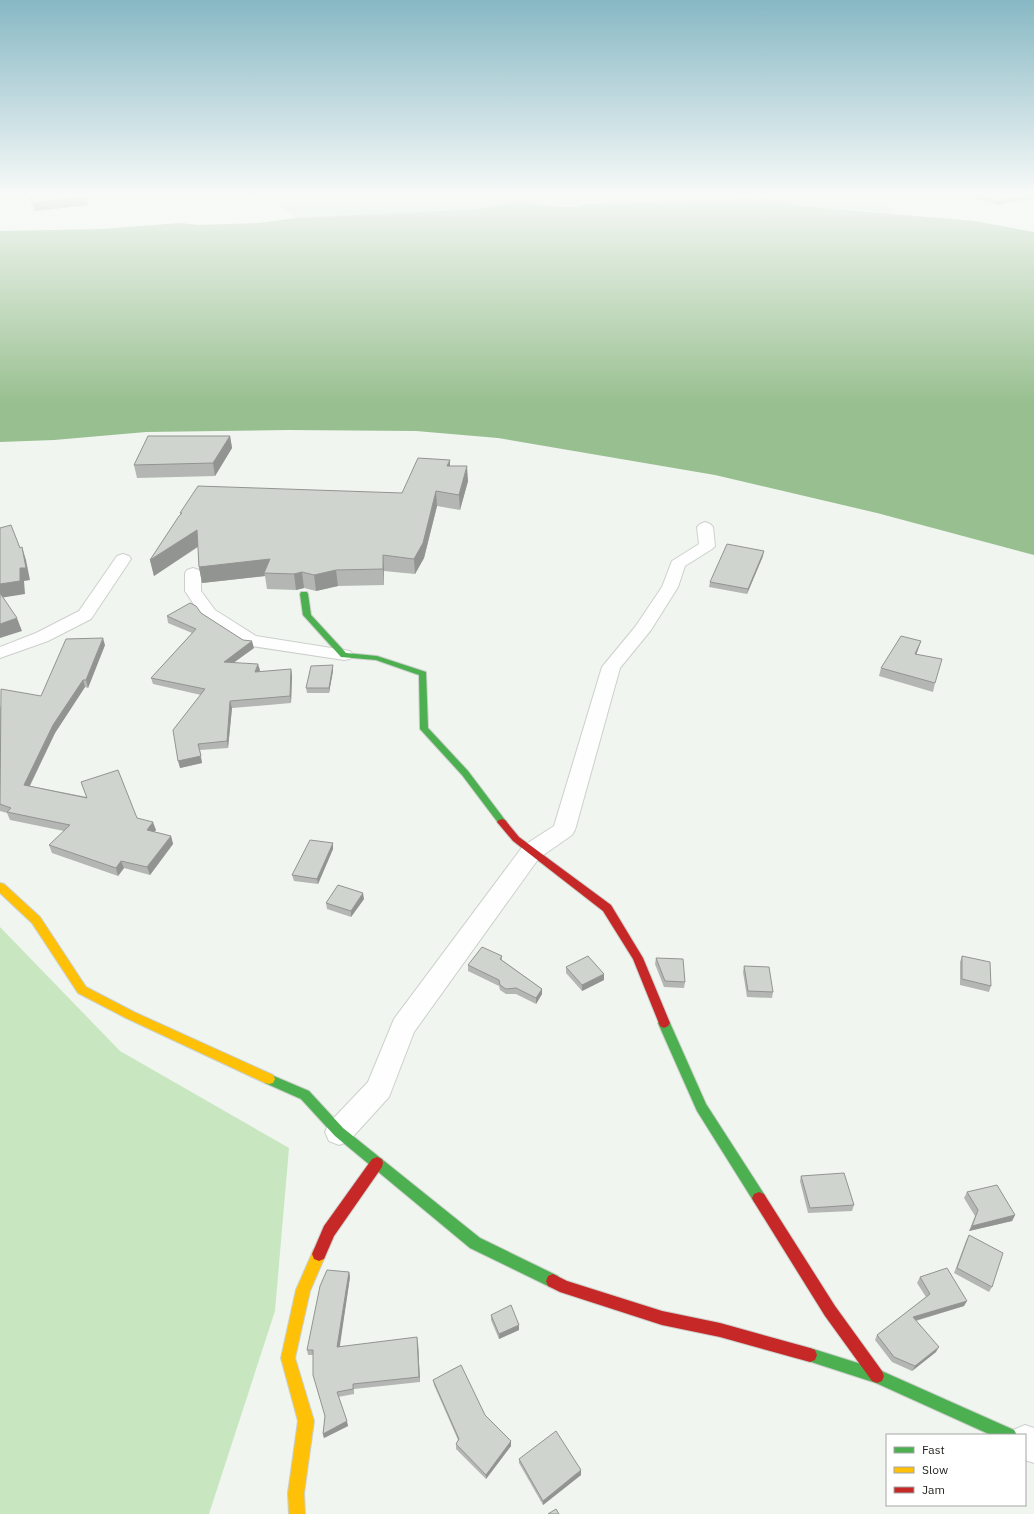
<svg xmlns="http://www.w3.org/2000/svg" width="1034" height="1514" font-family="'IBM Plex Sans',sans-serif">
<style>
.green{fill:#c8e7c1}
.water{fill:#97bf8f}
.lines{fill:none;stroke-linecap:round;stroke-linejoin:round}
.street-casing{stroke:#ccd0cc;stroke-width:2}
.fast-casing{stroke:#ccd0cc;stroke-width:2}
.slow-casing{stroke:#ccd0cc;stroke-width:2}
.jam-casing{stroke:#ccd0cc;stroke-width:2}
.street{fill:#fdfefd;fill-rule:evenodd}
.fast{fill:#4caf50;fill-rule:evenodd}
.slow{fill:#ffc107;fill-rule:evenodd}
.jam{fill:#c62828;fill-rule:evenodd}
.wall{fill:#b3b6b2}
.shaded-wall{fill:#929491}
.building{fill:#d0d4cf;stroke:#929491}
</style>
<rect width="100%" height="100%" fill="#f0f5ef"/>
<g class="green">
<polygon points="100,194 190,194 113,204"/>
<polygon points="324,194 783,194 774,197 611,203 588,204 578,207 558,207 540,205 520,200 479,209 296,218 272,199"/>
<polygon points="794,194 897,194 885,201 895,213 800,206 791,204 798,196"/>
<polygon points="0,927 120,1051 289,1148 275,1311 209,1514 0,1514"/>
</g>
<polygon class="water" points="783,194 797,195 798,196 791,204 800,206 974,221 1034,232 1034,555 877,513 715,475 498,438 416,431 288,430 146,432 54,440 0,442 0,231 101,229 180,223 199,225 259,223 296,218 479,209 520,200 540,205 558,207 578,207 588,204 611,203 774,197"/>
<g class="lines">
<g class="street-casing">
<g id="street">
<polygon points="705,522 710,524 713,527 715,546 712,549 685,566 678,587 651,630 620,668 575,830 572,835 539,858 414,1032 389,1097 349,1141 339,1145 329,1141 325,1132 329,1123 368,1082 394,1019 523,846 554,826 602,667 635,627 662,587 672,561 699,544 697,527 700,524"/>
<polygon points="123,554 129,556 131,559 91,619 48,641 0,658 0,647 36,633 79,611 117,556"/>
<polygon points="193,568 199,570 201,573 201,591 215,610 256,636 344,650 350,651 353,655 350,659 344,660 245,645 203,618 185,591 185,573 187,570"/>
<polygon points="1025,1425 1034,1428 1034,1463 1025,1460 1025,1435 1011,1435 1013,1430"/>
</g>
</g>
<g class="fast-casing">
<g id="fast">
<polygon points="301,592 307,592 308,594 311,615 346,653 377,656 426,672 428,728 468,771 505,820 507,822 505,824 499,824 462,775 420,729 419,675 376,660 341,657 303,615 300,594"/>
<polygon points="664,1018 668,1020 670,1023 706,1104 764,1194 766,1198 764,1202 759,1204 754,1202 697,1111 658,1023 660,1020"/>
<polygon points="269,1074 309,1091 343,1128 480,1238 558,1276 560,1281 558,1286 553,1288 548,1286 470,1248 335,1136 301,1099 265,1083 263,1079 265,1075"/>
<polygon points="810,1348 877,1369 1014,1430 1017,1435 991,1435 876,1383 805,1360 803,1355 805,1350"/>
</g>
</g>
<g class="slow-casing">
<g id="slow">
<polygon points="0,883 4,884 40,917 86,987 134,1012 273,1075 275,1079 273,1083 269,1084 265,1083 126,1018 78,993 32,923 0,893"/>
<polygon points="319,1247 324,1249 326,1254 310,1291 295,1358 314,1421 304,1493 305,1514 289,1514 288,1493 298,1421 281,1358 296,1290 314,1249"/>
</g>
</g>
<g class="jam-casing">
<g id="jam">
<polygon points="502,819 505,820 519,837 611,905 643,958 670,1023 668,1026 664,1028 660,1026 633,959 603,911 513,841 497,822 499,820"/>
<polygon points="377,1157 382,1159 383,1163 382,1167 334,1236 324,1259 319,1261 314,1259 312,1254 324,1226 372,1159"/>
<polygon points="759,1192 764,1194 835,1306 882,1371 884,1376 882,1381 877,1383 872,1381 825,1316 754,1202 752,1198 754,1194"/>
<polygon points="553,1274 567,1281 662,1311 720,1323 810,1348 815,1350 817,1355 815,1360 810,1362 720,1337 662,1325 560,1292 548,1286 546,1281 548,1276"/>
</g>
</g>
<use href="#street" class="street"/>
<use href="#fast" class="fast"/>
<use href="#slow" class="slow"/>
<use href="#jam" class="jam"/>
</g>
<g class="wall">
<polygon points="27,194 85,194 88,205 35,211"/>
<polygon points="959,194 1034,194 1034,201 1028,199 997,205"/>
<polygon points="230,436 232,448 215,476 137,478 134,465"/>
<polygon points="450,466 468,481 460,510 437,506 424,558 415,574 384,571 384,585 338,586 316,591 304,588 296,590 267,589 265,576 202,583 199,567 198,547 154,576 150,560 181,514 180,513 402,493"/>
<polygon points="763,556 747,594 709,587 710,582"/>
<polygon points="201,613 254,648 233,663 260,670 259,672 291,669 292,676 291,703 232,708 228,748 200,750 202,763 180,768 201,695 153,684 151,678 192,633 168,623 167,616"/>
<polygon points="921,641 916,654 935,683 933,692 879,676 881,668"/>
<polygon points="105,645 88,688 85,687 55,733 30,786 87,797 81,782 156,830 154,832 171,836 173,844 150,875 124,868 118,876 52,853 49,845 64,831 10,820 7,813 0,811 0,707 41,696"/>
<polygon points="333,665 333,671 329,693 307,693 306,688"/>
<polygon points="333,843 333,849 318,884 294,881 292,875"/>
<polygon points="364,899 351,917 327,909 326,903"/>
<polygon points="502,956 502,960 542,989 542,994 536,1004 516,994 506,994 500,990 499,986 468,971 468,965"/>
<polygon points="962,956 991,986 989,992 960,985 960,962"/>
<polygon points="656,958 685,982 684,988 664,987 655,964"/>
<polygon points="744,966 773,992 772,998 747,997 743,972"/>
<polygon points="566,967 604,980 582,991 566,973"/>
<polygon points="801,1176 854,1205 852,1211 808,1213 800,1181"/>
<polygon points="967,1192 1015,1215 1012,1221 969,1231 975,1216 964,1198"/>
<polygon points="969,1235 992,1287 989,1292 954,1273 966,1241"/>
<polygon points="349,1272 350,1277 339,1347 418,1343 420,1382 354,1389 354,1394 338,1397 348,1426 324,1438 323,1434 325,1416 313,1355 308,1355 307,1350"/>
<polygon points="920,1277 964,1306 916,1321 936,1352 912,1371 892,1362 875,1340 877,1335 926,1297 917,1283"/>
<polygon points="491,1315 519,1330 499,1339 491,1320"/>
<polygon points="433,1380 485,1415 511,1441 511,1446 486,1479 456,1449 456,1444 458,1440 434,1385"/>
<polygon points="519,1459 581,1475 543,1505 519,1463"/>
</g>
<g class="shaded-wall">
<polygon points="1029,195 1028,199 997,205 998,201"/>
<polygon points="86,197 88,205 35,211 33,203"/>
<polygon points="230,436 232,448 215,476 213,463"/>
<polygon points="450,460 450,474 447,466"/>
<polygon points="467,466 468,481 460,510 459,495"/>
<polygon points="436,491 437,506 424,558 415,574 414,559"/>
<polygon points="197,530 200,545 154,576 150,560"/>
<polygon points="22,547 26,560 30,580 24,581 25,594 0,598 0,584 20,568"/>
<polygon points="764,551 763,556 747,594 748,589"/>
<polygon points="383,555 384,571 384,585 383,569"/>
<polygon points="270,559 264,573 265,576 202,583 199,567"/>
<polygon points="336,570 338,586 316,591 314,575"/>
<polygon points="302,572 304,588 296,590 294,574"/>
<polygon points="17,618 22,631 0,638 0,624"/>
<polygon points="103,638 105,645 88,688 86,680"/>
<polygon points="252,641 254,648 225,669 224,662"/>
<polygon points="921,641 918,650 913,663 915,654"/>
<polygon points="258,664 260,670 256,679 255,672"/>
<polygon points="333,665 333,671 329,693 329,688"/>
<polygon points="291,669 292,676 291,703 290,696"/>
<polygon points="83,680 85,687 55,733 26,793 24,785 53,725"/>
<polygon points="230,701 232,708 228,748 227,741"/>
<polygon points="198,744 202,763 180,768 178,761"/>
<polygon points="153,822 156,830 149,838 147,830"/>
<polygon points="171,836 173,844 150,875 147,867"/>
<polygon points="333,843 333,849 318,884 317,879"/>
<polygon points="121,861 124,868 118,876 116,868"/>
<polygon points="363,893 364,899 351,917 351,911"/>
<polygon points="604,974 604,980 582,991 582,985"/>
<polygon points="542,989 542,994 536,1004 536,998"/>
<polygon points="1015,1215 1012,1221 969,1231 972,1226"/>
<polygon points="349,1272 350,1277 339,1352 337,1347"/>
<polygon points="967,1301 964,1306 910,1322 913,1317"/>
<polygon points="519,1325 519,1330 499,1339 499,1334"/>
<polygon points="417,1337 418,1343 420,1382 419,1377"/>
<polygon points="939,1347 936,1352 912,1371 915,1366"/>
<polygon points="347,1421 348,1426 324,1438 323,1434"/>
<polygon points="511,1441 511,1446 486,1479 486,1475"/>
<polygon points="581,1470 581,1475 543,1505 543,1501"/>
</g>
<g class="building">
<polygon points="29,194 85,194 86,197 33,203"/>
<polygon points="973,194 1034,194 1034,197 1029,195 998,201"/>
<polygon points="148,436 230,436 213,463 134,465"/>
<polygon points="418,458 450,460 447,466 467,466 459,495 436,491 423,543 414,559 383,555 383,569 336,570 314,575 302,572 294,574 264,573 270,559 199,567 197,530 150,560 179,516 182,513 180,513 198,486 402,493"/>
<polygon points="11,525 20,548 22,547 26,568 20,568 20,581 0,584 0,528"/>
<polygon points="727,544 764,551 748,589 710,582"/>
<polygon points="0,593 17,618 0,624"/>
<polygon points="190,603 196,606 201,613 243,640 252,641 224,662 258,664 255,672 291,669 290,696 230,701 227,741 198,744 201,756 178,761 173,730 205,689 151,678 196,629 167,616"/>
<polygon points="901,636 921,641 915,654 942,659 935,683 881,668"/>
<polygon points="103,638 86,680 83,680 53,725 24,785 87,798 81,782 118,770 137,818 153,822 147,830 171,836 147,867 121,861 116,868 49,845 70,825 7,812 11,808 0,804 1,689 41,696 66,639"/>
<polygon points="333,665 329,688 306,688 311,666"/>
<polygon points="310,840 333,843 317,879 292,875"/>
<polygon points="338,885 363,893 351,911 326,903"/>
<polygon points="482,947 502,956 500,959 542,989 536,998 516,988 506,989 500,985 499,980 468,965"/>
<polygon points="588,956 604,974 582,985 566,967"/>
<polygon points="962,956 990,962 991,986 962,979"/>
<polygon points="656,958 683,959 685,982 665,981"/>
<polygon points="744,966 769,967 773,992 748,991"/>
<polygon points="844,1173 854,1205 810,1208 801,1176"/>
<polygon points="997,1185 1015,1215 972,1226 978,1210 967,1192"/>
<polygon points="969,1235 1003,1253 992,1287 957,1268"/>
<polygon points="947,1268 967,1301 913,1317 939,1347 915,1366 894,1357 877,1335 930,1294 920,1277"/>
<polygon points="327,1270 349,1272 337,1347 417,1337 419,1377 353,1384 353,1389 337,1392 347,1421 323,1434 325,1416 313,1375 313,1350 307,1350 320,1286"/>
<polygon points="511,1305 519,1325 499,1334 491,1315"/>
<polygon points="461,1365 485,1415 511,1441 486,1475 456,1444 459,1439 433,1380"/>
<polygon points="556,1431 581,1470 543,1501 519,1459"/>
<polygon points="556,1509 559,1514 548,1514"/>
</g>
<linearGradient id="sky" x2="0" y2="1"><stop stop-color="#87b8c4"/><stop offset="0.48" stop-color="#f8faf8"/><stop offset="1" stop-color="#f8faf8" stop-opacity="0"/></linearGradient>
<rect width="1034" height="406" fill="url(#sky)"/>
<rect x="886" y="1434" width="140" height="72" fill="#ffffff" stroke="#a4a5a4"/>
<rect x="894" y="1447" width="20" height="6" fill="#4caf50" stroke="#a4a5a4"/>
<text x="922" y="1454" font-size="12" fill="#1c1f1b">Fast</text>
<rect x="894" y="1467" width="20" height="6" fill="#ffc107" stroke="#a4a5a4"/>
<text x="922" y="1474" font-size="12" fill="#1c1f1b">Slow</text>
<rect x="894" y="1487" width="20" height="6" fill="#c62828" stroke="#a4a5a4"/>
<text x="922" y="1494" font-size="12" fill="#1c1f1b">Jam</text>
</svg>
